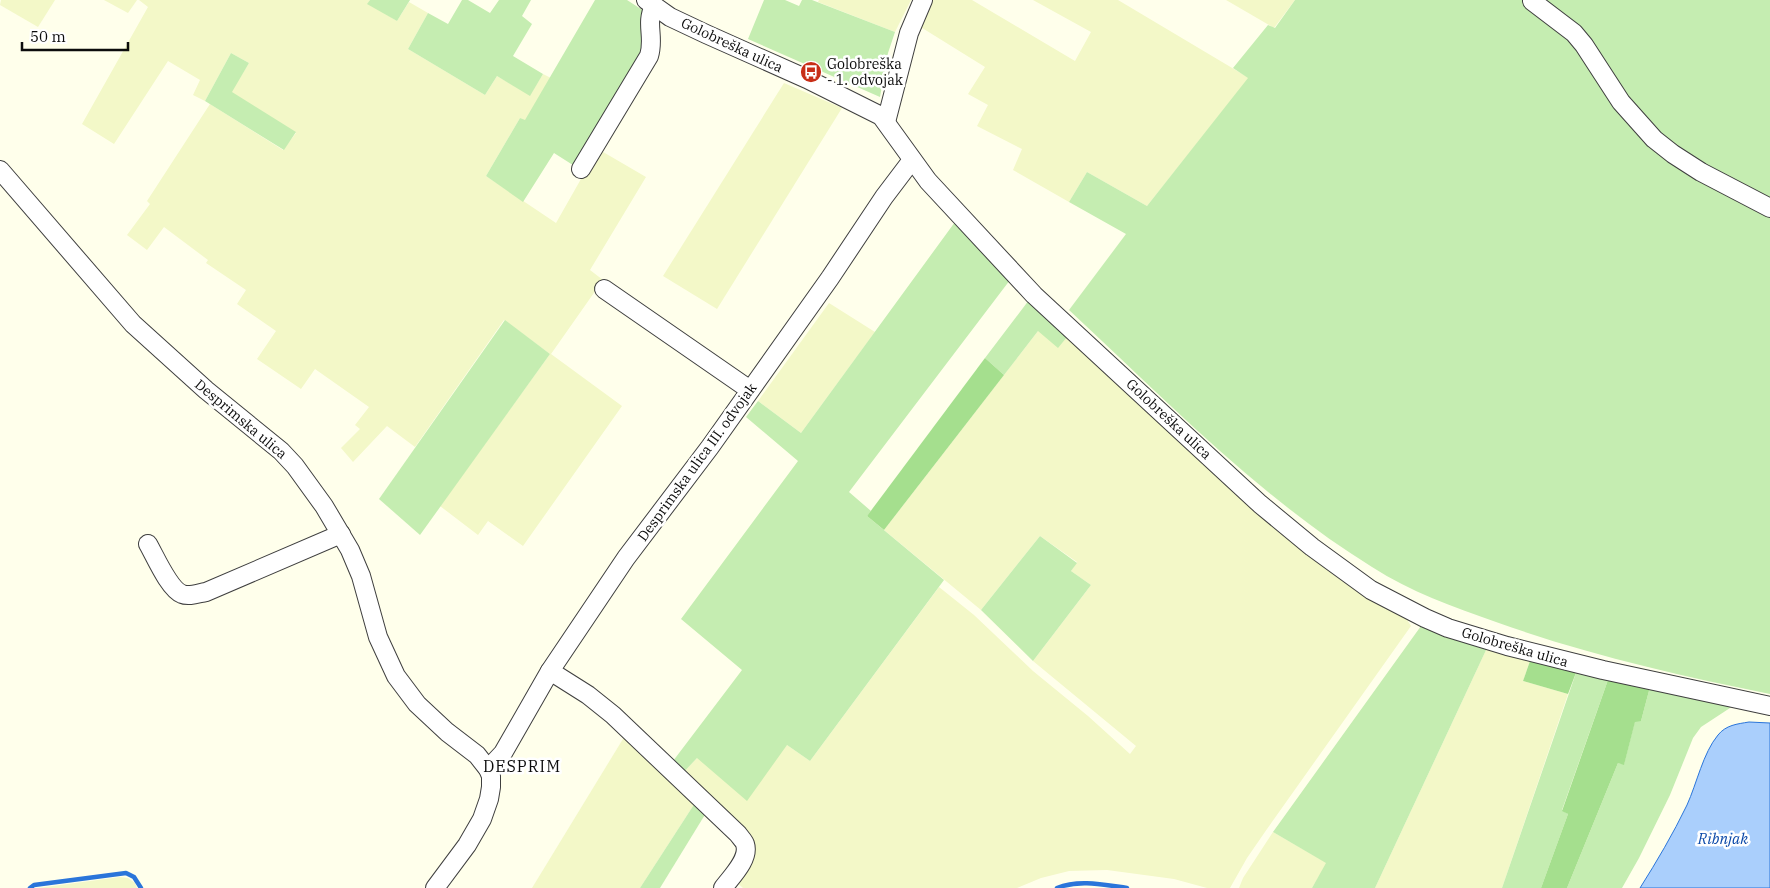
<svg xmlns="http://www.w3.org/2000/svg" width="1770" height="888" font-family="'IBM Plex Serif',serif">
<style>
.farmland{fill:#f3f8c8}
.green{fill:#c5edb1}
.forest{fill:#a5df8e}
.water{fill:#aacffc;stroke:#2a75da}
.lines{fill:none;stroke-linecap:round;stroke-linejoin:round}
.stream{stroke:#2a75da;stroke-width:4.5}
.minor-casing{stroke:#3f3f3f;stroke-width:20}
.minor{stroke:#fff;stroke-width:18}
.labels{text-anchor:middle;stroke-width:5;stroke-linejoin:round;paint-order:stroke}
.street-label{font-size:14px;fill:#0c0c0c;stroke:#fff}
.poi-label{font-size:14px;fill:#0c0c0c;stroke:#fff;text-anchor:start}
.water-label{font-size:15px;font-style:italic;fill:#0a48a8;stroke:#fff}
.quarter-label{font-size:16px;letter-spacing:1px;fill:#0c0c0c;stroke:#fff}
</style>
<rect width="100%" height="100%" fill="#ffffeb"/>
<g class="farmland">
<polygon points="1,0 55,0 38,27 0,5"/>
<polygon points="104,0 137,0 128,13"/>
<polygon points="139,0 370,0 368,3 397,21 409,2 428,13 408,49 485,95 497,76 530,95 543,74 551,78 525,121 520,118 486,176 556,223 598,149 646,177 590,270 603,280 551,354 622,406 523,546 488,521 478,535 440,506 550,354 504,320 415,447 387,426 353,462 341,448 360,429 355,425 369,407 315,369 301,389 257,359 276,331 237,304 246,290 206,263 208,260 164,227 147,250 127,235 150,204 147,201 210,104 283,150 296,133 231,92 249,63 231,53 205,101 193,95 200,80 168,61 114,144 82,124 148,7"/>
<polygon points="819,0 911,0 895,32 818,2"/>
<polygon points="930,0 972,0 1075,61 1091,32 1033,0 1118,0 1249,78 1147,206 1087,172 1069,202 1013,170 1022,149 977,126 988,105 968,94 985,67 919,26"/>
<polygon points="1226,0 1295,0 1274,28"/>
<polygon points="784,83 842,108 717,309 663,276"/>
<polygon points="829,303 875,332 801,433 758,401"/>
<polygon points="1038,331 1067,337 1297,545 1335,576 1368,599 1406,618 1411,626 1267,829 1247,858 1230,888 1207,888 1174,879 1107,870 1069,871 1041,878 1017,888 743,888 735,881 751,852 681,775 697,758 787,745 810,761 939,587 974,615 1033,671 1088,716 1130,754 1136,746 1033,661 1091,585 1071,571 1077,562 1040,536 981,610 884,530"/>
<polygon points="1487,648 1530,661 1523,681 1568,694 1502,888 1375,888"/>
<polygon points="626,734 695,803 640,888 532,888"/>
<polygon points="1273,832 1327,863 1312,888 1239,888 1243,878"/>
<polygon points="120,877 128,878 135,883 137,888 38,888"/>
</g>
<g class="green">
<polygon points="370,0 410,0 397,21 367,4"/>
<polygon points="462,0 468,0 490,13 499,0 531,0 522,16 532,24 513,56 543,74 530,96 497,76 485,95 408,49 428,13 448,24"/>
<polygon points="595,0 627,0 647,13 650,43 576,167 554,153 523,202 486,176 520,118 525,120"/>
<polygon points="764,0 785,0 799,6 802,0 812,0 895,32 888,53 880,97 748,39"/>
<path d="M1295 0H1770V694C1677 675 1585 654 1496 622 1453 607 1411 592 1372 567 1259 497 1166 400 1069 310L1126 234 1069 202 1087 172 1147 206 1248 78 1233 68 1268 25 1275 28Z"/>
<polygon points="231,53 249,63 232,92 296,132 284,150 205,101"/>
<polygon points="955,222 1010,280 849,492 871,511 867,516 944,580 810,761 787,745 747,801 697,758 681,775 670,765 742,670 681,619 798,461 746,417 758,401 801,433"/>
<polygon points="1029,300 1067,337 1058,348 1038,331 1004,375 985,358"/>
<polygon points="505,320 550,354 420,535 379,499"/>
<polygon points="1040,536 1077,563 1071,571 1091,585 1033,661 981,610"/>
<polygon points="1421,626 1487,648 1375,888 1312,888 1326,863 1273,832"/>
<polygon points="1577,670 1609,677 1562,810 1568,814 1541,888 1502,888"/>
<polygon points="1650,687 1733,706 1701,727 1693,738 1670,795 1639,858 1622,888 1567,888 1618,763 1624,764 1635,721 1641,721"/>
<polygon points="695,803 706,813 660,888 640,888"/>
</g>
<g class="forest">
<polygon points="985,358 1004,375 884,530 867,516"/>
<polygon points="1530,661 1577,670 1568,694 1523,681"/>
<polygon points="1609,677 1650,687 1641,721 1635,722 1624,765 1618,763 1567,888 1541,888 1568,814 1562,811"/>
</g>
<path class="water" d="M1749 722 1770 723V888H1640C1657 861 1673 834 1687 805 1697 783 1703 753 1718 735 1726 725 1737 724 1749 722Z"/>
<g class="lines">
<g class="stream">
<polyline points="30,888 34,885 126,873 134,877 141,888"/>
<path d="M1057 888C1079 879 1105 885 1127 888"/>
</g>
<g class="minor-casing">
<g id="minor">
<polyline points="646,0 670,17 706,34 807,79 881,116 928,181 1034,295 1260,504 1312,547 1371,590 1425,618 1448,628 1507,646 1603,670 1770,706"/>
<polyline points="1532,1 1574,33 1584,45 1621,102 1654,139 1673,154 1701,172 1770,208"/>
<polyline points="886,122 909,33 923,0"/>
<path d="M581 169 649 56C655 37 645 24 654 6"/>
<polyline points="0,170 133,324 206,390 281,451 295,466 324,506 350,550 361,576 378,637 396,676 417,704 447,732 477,755 488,769 491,776 491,787 489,799 482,819 467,845 435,888"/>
<polyline points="604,289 750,390"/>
<path d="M148 544C155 556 169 589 182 594 189 597 199 593 206 592L341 534"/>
<path d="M550 671 588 695 613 715 738 834C740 837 744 841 745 844 750 859 731 877 723 888"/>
<polyline points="488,769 503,753 550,671 626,558 710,447 830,278 884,197 912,160"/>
</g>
</g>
<use href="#minor" class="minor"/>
</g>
<defs>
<g id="bus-disc" transform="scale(1.125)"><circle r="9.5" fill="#c82e17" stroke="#fff"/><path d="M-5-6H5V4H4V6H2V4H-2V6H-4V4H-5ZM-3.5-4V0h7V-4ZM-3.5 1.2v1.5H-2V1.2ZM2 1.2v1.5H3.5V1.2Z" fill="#fff"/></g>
</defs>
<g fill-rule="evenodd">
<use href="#bus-disc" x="811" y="72"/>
</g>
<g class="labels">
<g class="street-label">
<text transform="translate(732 45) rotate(25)" y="5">Golobreška ulica</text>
<text transform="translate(241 419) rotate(40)" y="5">Desprimska ulica</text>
<text transform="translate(1169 419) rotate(43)" y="5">Golobreška ulica</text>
<text transform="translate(697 462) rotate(-54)" y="5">Desprimska ulica III. odvojak</text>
<text transform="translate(1515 647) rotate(16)" y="5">Golobreška ulica</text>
</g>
<g class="poi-label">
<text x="827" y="69">Golobreška<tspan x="827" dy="16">- 1. odvojak</tspan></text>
</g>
<g class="water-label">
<text x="1723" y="844">Ribnjak</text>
</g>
<g class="quarter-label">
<text x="522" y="772">DESPRIM</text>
</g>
</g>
<path d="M22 42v8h106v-8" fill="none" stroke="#0c0c0c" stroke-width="2.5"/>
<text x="30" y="42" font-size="15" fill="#0c0c0c" stroke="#ffffff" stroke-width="4" paint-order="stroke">50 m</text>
</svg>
